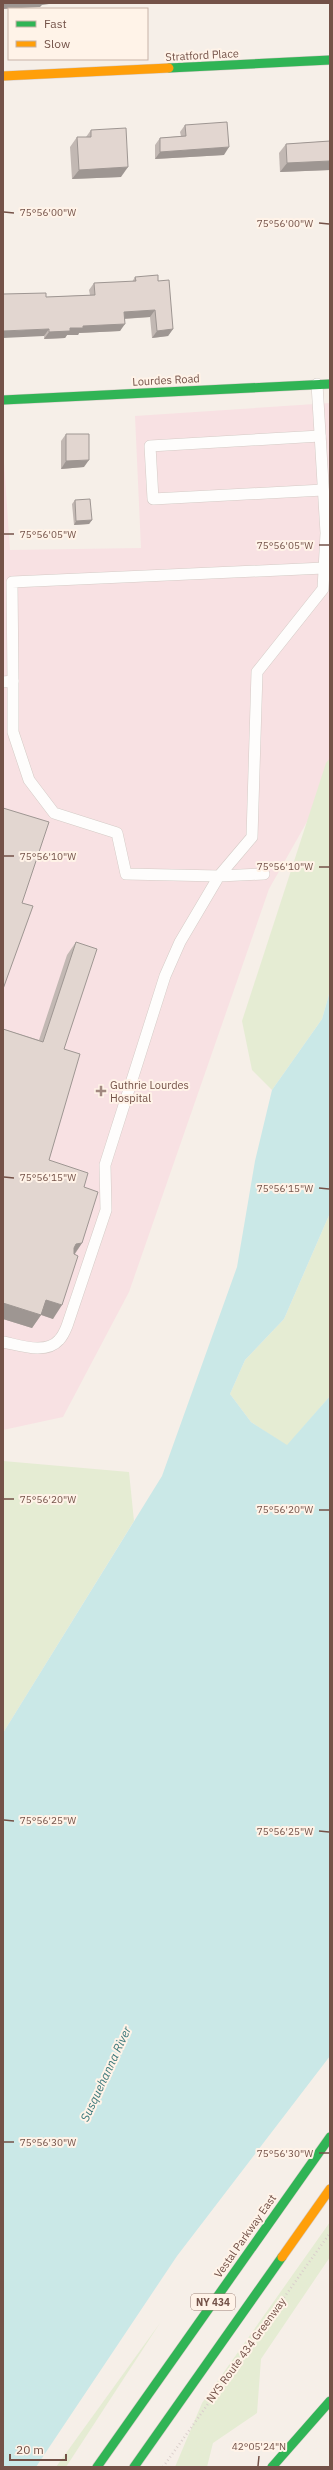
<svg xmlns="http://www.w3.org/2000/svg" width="333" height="2470" font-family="'IBM Plex Sans',sans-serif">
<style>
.medical{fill:#f8e1e3}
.green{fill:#e5ecd3}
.water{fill:#cae8e7}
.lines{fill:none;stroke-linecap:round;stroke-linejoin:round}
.lane-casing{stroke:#d4cbc6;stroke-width:12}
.fast-casing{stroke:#d5cac5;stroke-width:10}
.slow-casing{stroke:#d5cac5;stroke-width:10}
.path{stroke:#dacfcc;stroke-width:2.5;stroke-dasharray:1 3;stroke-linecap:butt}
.lane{stroke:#fefdfc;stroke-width:11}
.fast{stroke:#30b455;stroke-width:9}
.slow{stroke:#ff9f0a;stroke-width:9}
.wall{fill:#c2b8b3}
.shaded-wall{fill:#9e9692}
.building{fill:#e2d6d0;stroke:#9e9692}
.ticks{fill:none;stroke:#745248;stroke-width:1.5}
.poi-dot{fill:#a28980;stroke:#fff3e8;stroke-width:1.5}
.labels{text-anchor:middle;stroke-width:4;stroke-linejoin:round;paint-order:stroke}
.shield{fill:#fff3e8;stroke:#9e8278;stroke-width:1}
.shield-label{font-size:10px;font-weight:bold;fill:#745248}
.street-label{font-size:11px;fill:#745248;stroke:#fff3e8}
.poi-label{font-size:11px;fill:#745248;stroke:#fff3e8;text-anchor:start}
.water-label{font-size:12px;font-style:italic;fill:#3c787a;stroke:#fff3e8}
.ticks-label{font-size:10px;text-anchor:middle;fill:#745248;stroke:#fff3e8;stroke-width:4;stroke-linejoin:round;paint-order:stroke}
</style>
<rect width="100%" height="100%" fill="#f6efe8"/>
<polygon class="medical" points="330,403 330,781 269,889 129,1292 63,1417 3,1430 3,448 10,550 141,548 135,416"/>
<g class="green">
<polygon points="330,758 330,991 322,1019 272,1090 252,1070 242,1021 326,763"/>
<polygon points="330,1213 330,1396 287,1446 251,1422 230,1394 245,1360 284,1319"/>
<polygon points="3,1461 129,1472 134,1521 3,1733"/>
<polygon points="330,2222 330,2257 261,2359 257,2413 213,2443 207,2467 175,2467 202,2403"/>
<polygon points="160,2323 66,2467 56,2467"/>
</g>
<polygon class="water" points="330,991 330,1213 284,1319 245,1360 230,1394 251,1422 287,1445 330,1396 330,2056 177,2256 36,2467 3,2467 3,1733 162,1476 237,1267 255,1161 272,1090 322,1019"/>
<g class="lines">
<g class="lane-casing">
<g id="lane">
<polyline points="320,436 150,446 153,499 323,490"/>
<polyline points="13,681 12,582 324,568"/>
<polyline points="3,682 13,681 13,732 29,780 54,813 117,833 126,874 219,876 252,837 257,672 323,589 326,533 317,384"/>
<path d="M3 1342C19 1345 46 1355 59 1340 62 1337 65 1331 67 1326L106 1210 105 1165 165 976 180 942 219 876 264 874"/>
</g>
</g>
<g class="fast-casing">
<g id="fast">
<polyline points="169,68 330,60"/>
<polyline points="3,400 330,384"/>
<polyline points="97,2467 330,2137"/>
<polyline points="134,2467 282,2257"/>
<polyline points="272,2467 330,2401"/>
</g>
</g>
<g class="slow-casing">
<g id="slow">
<polyline points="3,76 169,68"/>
<polyline points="282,2257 330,2189"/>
</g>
</g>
<polyline class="path" points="163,2467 330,2233"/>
<use href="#lane" class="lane"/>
<use href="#fast" class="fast"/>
<use href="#slow" class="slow"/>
</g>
<g class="wall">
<polygon points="185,125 224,155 155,159 155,145 160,138 181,136 180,132"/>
<polygon points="91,130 121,177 72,179 70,147 77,137 86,137"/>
<polygon points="330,141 330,170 280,172 279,153 286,144"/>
<polygon points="135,277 158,281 173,329 168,336 152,338 150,317 125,319 120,331 79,333 78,335 67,335 65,338 44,339 46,297 90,295 89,290 94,283 132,282"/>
<polygon points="66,434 84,467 61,469 61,441"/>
<polygon points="75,500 92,520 89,524 74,525 72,504"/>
<polygon points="76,942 64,1049 49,1160 84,1187 82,1243 75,1254 53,1319 41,1315 32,1328 3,1319 3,1029 39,1040 67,955"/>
</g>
<g class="shaded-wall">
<polygon points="3,3 50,3 49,4 42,5 40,7 3,9"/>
<polygon points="229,147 224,155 155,159 160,152"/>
<polygon points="330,161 330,170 280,172 287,163"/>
<polygon points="128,167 121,177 72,179 79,170"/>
<polygon points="155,310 150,317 119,319 124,312"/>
<polygon points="125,324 120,331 79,333 78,335 67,335 65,338 44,339 49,332 70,328 83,326"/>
<polygon points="49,329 44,336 3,338 3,331"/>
<polygon points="173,329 168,336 152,338 157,331"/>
<polygon points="89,460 84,467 61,469 66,461"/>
<polygon points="92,520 89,524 74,525 76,521"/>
<polygon points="82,1243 73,1256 67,1257 76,1244"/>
<polygon points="46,1300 62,1305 53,1319 36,1313"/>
<polygon points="3,1303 41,1315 32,1328 3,1319"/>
</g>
<g class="building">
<polygon points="227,122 229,147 160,152 160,138 186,136 185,125"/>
<polygon points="126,128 128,167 79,170 77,137 91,137 91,130"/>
<polygon points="330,141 330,161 287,163 286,144"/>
<polygon points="158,275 158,281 169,280 173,329 157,331 155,310 124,312 125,324 83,326 83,328 70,328 70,331 49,332 49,329 3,331 3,294 46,293 46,297 95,295 94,283 136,281 135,277"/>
<polygon points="66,434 89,434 89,460 66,461"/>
<polygon points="90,499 92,520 76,521 75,500"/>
<polygon points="3,808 49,822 22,903 33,906 3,989"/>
<polygon points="76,942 97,949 64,1049 80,1054 49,1160 88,1173 84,1187 98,1192 82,1243 76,1244 74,1248 74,1254 78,1256 62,1305 46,1300 41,1315 3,1303 3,1029 43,1042"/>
</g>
<path class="ticks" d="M4 212 14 213M319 223 329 224M4 534H14M319 545H329M4 856H14M319 867H329M4 1177 14 1178M319 1188 329 1189M4 1499H14M319 1510H329M4 1820 14 1821M319 1831 329 1832M4 2142H14M319 2153H329M258 2466 259 2456"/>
<path class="poi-dot" d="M99 1085h4v4h4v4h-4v4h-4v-4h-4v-4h4z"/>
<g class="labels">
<rect class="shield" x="191" y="2294" width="44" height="16" rx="3"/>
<g class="shield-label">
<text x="213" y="2306">NY 434</text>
</g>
<g class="street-label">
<text transform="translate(202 55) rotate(-3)" y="4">Stratford Place</text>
<text transform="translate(166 380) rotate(-3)" y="4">Lourdes Road</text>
<text transform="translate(245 2236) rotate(-55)" y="4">Vestal Parkway East</text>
<text transform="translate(246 2350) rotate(-54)" y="4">NYS Route 434 Greenway</text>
</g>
<g class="poi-label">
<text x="110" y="1089">Guthrie Lourdes<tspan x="110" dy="13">Hospital</tspan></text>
</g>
<g class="water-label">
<text transform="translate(106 2074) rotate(-65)" y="4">Susquehanna River</text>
</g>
</g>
<g class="ticks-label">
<text x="48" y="216">75°56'00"W</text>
<text x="285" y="227">75°56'00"W</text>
<text x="48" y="538">75°56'05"W</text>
<text x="285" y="549">75°56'05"W</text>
<text x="48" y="860">75°56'10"W</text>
<text x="285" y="870">75°56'10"W</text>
<text x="48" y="1181">75°56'15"W</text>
<text x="285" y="1192">75°56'15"W</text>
<text x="48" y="1503">75°56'20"W</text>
<text x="285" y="1513">75°56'20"W</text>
<text x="48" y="1824">75°56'25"W</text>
<text x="285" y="1835">75°56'25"W</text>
<text x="48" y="2146">75°56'30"W</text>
<text x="285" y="2157">75°56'30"W</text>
<text x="259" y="2450">42°05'24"N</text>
</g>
<rect width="333" height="2470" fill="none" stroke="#745248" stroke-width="8"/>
<rect x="8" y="8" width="140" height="52" fill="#fff3e8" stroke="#c7b3a8"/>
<rect x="16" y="21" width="20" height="6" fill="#30b455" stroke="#c7b3a8"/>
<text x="44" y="28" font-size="12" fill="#745248">Fast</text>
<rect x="16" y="41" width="20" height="6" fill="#ff9f0a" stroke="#c7b3a8"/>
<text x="44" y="48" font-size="12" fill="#745248">Slow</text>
<path d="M10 2454v6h56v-6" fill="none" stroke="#745248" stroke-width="2"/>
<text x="16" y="2454" font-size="12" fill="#745248" stroke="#fff3e8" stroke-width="3" paint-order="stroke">20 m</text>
</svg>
